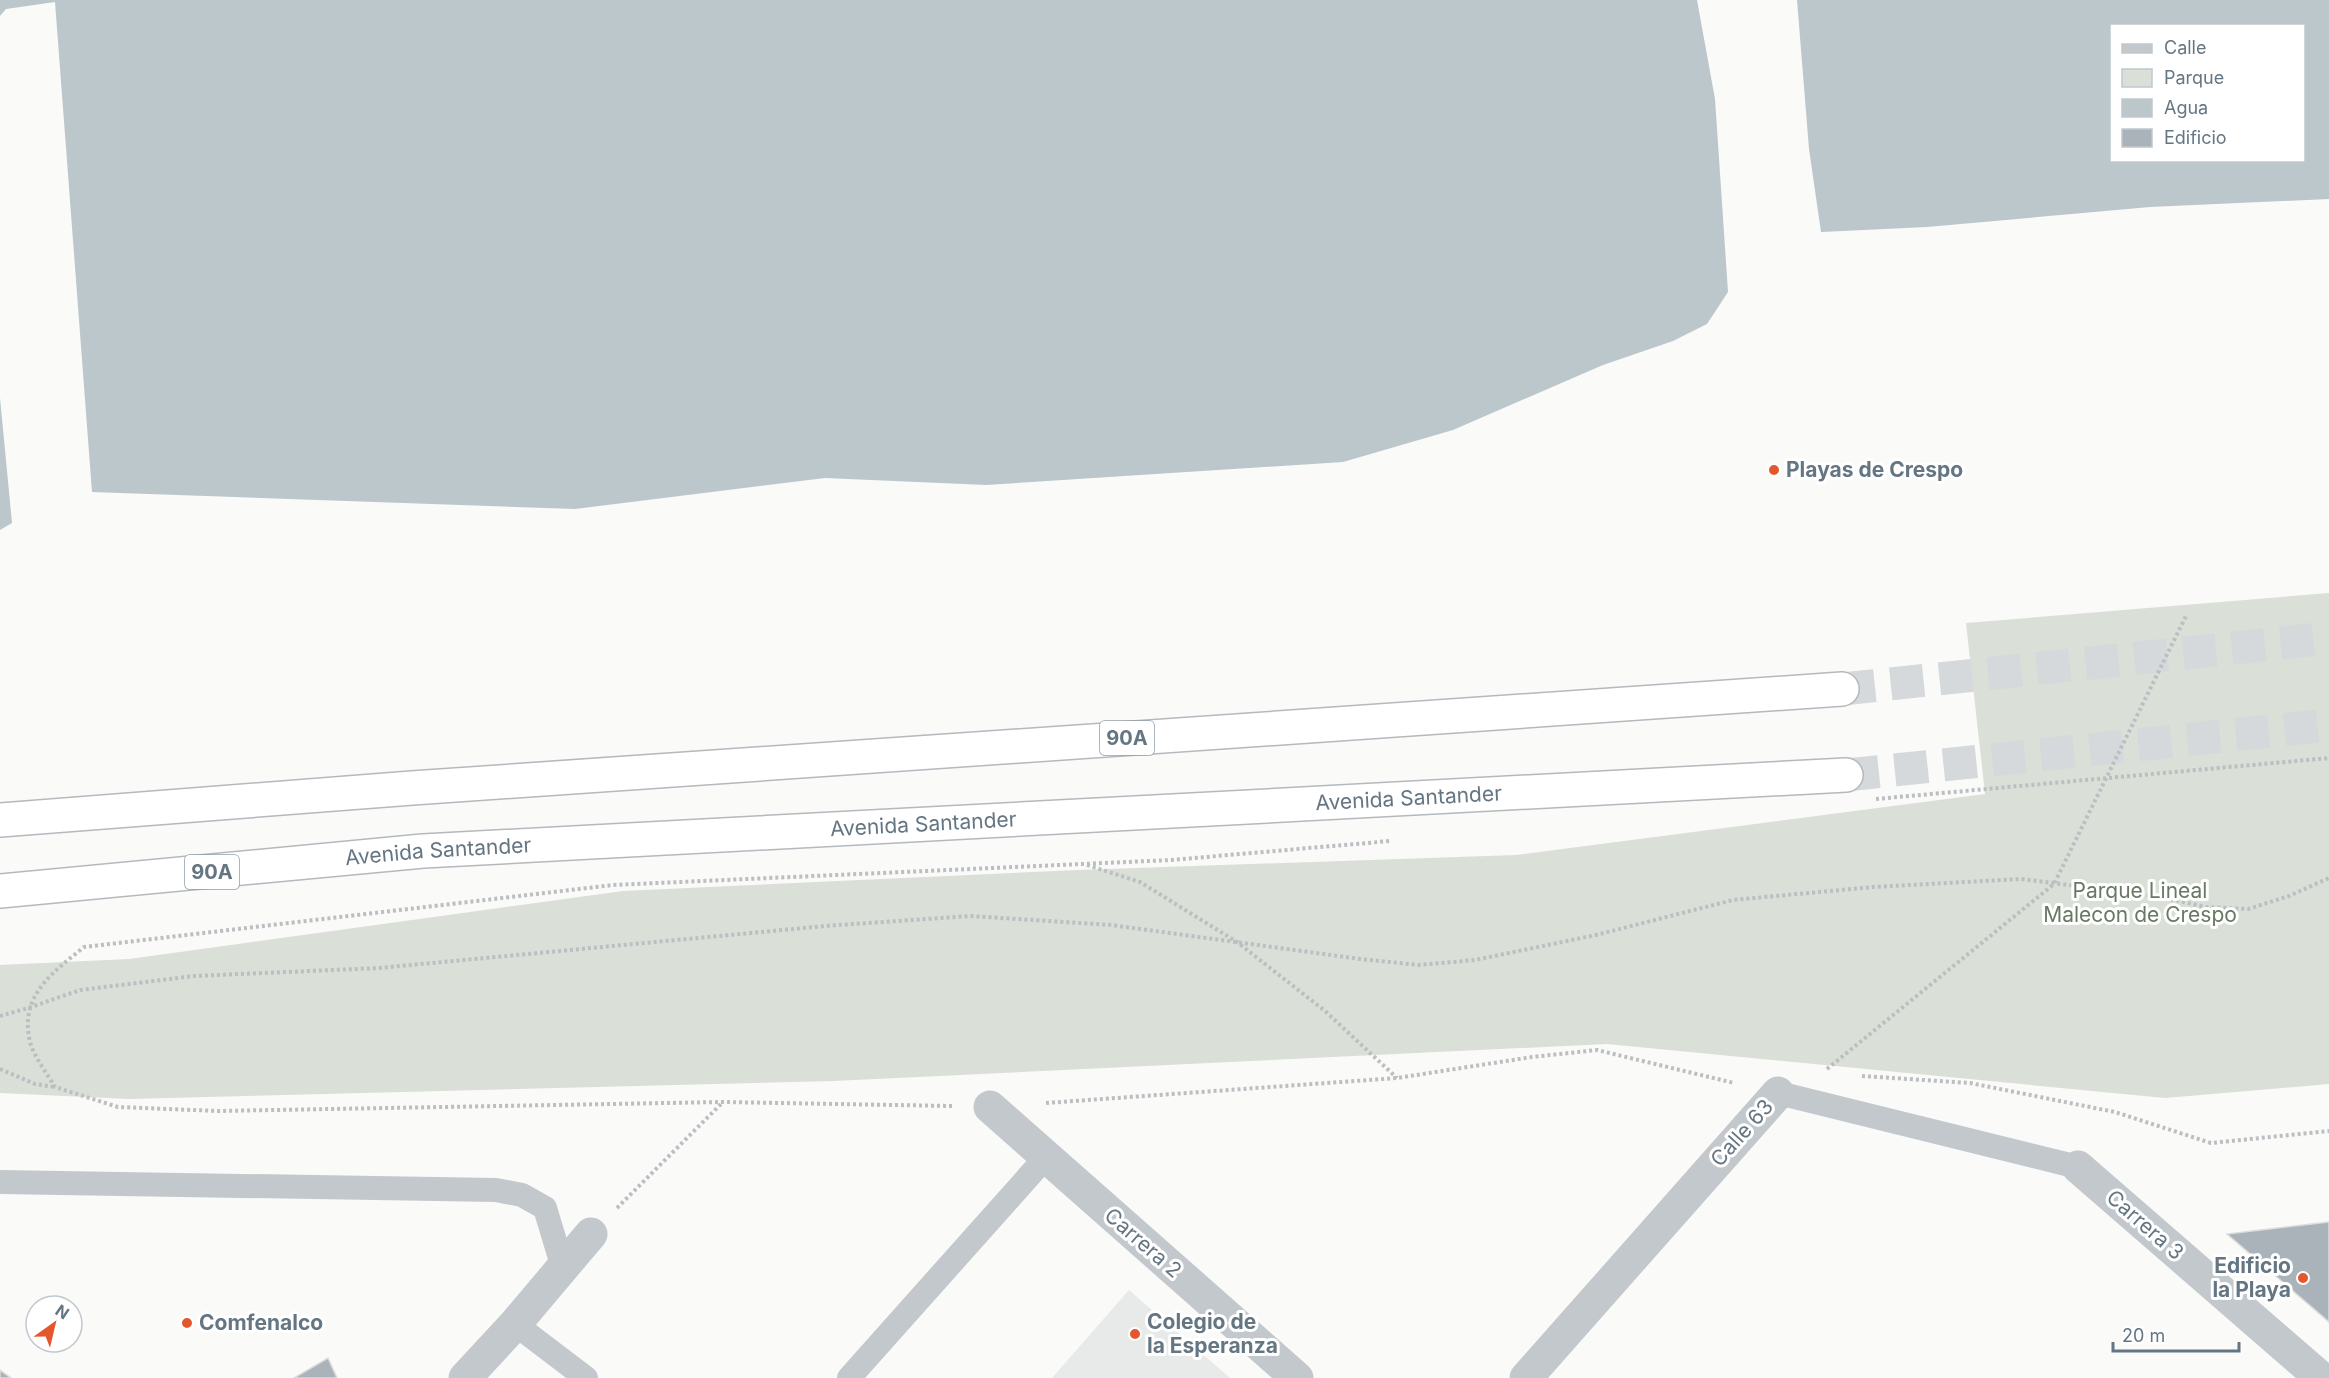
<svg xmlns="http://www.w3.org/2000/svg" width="2329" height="1378" font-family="Inter,sans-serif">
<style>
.built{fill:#e8e9e9}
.green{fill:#dadfd7}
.water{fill:#bbc7cb;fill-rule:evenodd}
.building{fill:#aab3b9;stroke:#dcdcda;stroke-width:1.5}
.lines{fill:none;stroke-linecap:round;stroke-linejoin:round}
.highway-tunnel{stroke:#d5d9db;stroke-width:33;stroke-dasharray:33 16;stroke-linecap:butt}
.highway-casing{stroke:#b4b9bd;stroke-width:36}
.path{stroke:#bbbfc2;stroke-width:4;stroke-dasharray:3 3;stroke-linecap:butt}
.lane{stroke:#c3c8cc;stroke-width:24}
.street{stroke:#c3c8cc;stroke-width:33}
.highway{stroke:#fff;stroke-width:33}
.poi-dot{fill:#e4572e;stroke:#fff;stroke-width:2}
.labels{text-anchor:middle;stroke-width:6;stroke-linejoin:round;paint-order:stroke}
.shield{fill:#fff;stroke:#939fa8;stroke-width:1.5}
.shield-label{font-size:20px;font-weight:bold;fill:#657683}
.poi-label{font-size:21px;font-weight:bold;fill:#657683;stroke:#fff;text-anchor:start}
.street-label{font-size:21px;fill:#657683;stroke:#fff}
.park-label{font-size:21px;fill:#687a64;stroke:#fff}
</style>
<rect width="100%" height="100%" fill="#fafaf8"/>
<polygon class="built" points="1129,1290 1230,1378 1052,1378"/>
<polygon class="green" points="2329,593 2329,1084 2165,1098 1607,1044 833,1081 129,1099 0,1093 0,965 129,959 623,891 1078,870 1516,855 1985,794 1966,623"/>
<g class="water">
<polygon points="0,0 1697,0 1715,99 1728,292 1707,324 1673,341 1603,365 1453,430 1343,462 986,485 825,478 575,509 92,492 55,2 6,9 0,16"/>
<path d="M1797 0H2329V199L2150 207 1927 227 1821 232 1809 149ZM2112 26H2304V160H2112Z"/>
<polygon points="0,398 12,523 0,530"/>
</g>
<g class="building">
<polygon points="2329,1222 2329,1322 2227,1234"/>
<polygon points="328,1358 337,1378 294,1378"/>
<polygon points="0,1370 11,1378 0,1378"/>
</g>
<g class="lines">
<g class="highway-tunnel">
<polyline points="1842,689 2329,638"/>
<polyline points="1846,775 2329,725"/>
</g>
<g class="highway-casing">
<g id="highway">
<polyline points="0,820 412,788 1842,689"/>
<path id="s1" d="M0 891 423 851 1846 775"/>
</g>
</g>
<g class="path">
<polyline points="1876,799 2329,758"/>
<polyline points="1087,865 1140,882 1237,942 1325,1011 1397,1078"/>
<polyline points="0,1016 28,1008 80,990 194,976 379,968 825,926 970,916 1111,925 1360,959 1419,965 1475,960 1596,935 1733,900 1873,887 2021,879 2156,896 2206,907 2248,909 2289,896 2329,878"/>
<polyline points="0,1069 35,1084 55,1087"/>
<polyline points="1827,1069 2054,884 2186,616"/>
<polyline points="1862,1076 1970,1083 2115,1112 2211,1143 2329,1131"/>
<polyline points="1046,1103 1397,1078 1532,1057 1597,1050 1734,1083"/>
<path d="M952 1106 723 1102 218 1111 118 1107 55 1087C48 1075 33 1055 30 1042 19 996 52 973 84 947L613 885 1171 860 1390 841"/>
<polyline points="617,1208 722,1103"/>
</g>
<g class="lane">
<polyline points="1778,1093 2078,1167"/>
<polyline points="0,1182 496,1190 522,1195 545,1208 563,1268"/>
<polyline points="515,1324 586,1378"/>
<polyline points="849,1378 1046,1157"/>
</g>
<g class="street">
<polyline points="990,1107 1297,1378"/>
<polyline points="2078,1167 2321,1378"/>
<polyline points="465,1378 515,1324 591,1234"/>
<polyline points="1526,1378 1778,1093"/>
</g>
<use href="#highway" class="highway"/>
</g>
<g class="poi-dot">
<circle cx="1774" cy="470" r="6"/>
<circle cx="2303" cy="1278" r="6"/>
<circle cx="187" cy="1323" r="6"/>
<circle cx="1135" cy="1334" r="6"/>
</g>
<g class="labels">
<g class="shield">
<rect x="1100" y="721" width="54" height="34" rx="4.5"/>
<rect x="185" y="855" width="54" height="34" rx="4.5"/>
</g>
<g class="shield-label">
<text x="1127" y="745">90A</text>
<text x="212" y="879">90A</text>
</g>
<g class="poi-label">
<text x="1786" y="477">Playas de Crespo</text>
<text x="2291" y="1273" text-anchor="end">Edificio<tspan x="2291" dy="24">la Playa</tspan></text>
<text x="1147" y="1329">Colegio de<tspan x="1147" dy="24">la Esperanza</tspan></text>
<text x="199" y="1330">Comfenalco</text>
</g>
<g class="street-label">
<text dy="7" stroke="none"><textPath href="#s1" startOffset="1412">Avenida Santander</textPath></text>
<text dy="7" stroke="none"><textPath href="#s1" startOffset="926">Avenida Santander</textPath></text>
<text dy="7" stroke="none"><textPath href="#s1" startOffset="440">Avenida Santander</textPath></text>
<text transform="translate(1742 1133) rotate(-48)" y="7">Calle 63</text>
<text transform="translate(2145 1225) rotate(41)" y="7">Carrera 3</text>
<text transform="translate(1143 1243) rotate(41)" y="7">Carrera 2</text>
</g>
<g class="park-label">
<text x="2140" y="898">Parque Lineal<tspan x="2140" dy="24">Malecon de Crespo</tspan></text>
</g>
</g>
<rect x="2110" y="24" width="195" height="138" fill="#ffffff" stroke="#c1c8cd" stroke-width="1.5"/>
<rect x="2122" y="44" width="30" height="9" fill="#c3c8cc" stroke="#c1c8cd" stroke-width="1.5"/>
<text x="2164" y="54" font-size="18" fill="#657683">Calle</text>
<rect x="2122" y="69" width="30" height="18" fill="#dadfd7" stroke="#c1c8cd" stroke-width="1.5"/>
<text x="2164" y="84" font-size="18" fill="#657683">Parque</text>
<rect x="2122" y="99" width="30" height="18" fill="#bbc7cb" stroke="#c1c8cd" stroke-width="1.5"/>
<text x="2164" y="114" font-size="18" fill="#657683">Agua</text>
<rect x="2122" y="129" width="30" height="18" fill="#aab3b9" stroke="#c1c8cd" stroke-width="1.5"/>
<text x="2164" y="144" font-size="18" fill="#657683">Edificio</text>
<g transform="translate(54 1324) rotate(34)"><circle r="28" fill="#ffffff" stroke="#c1c8cd" stroke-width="1.5"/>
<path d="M0-4.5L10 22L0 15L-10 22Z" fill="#e4572e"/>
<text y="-9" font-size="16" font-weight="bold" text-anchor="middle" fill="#657683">N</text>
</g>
<path d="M2113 1342v9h126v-9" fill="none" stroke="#657683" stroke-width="3"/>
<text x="2122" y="1342" font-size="18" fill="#657683" stroke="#ffffff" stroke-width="4.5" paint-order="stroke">20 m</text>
</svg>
